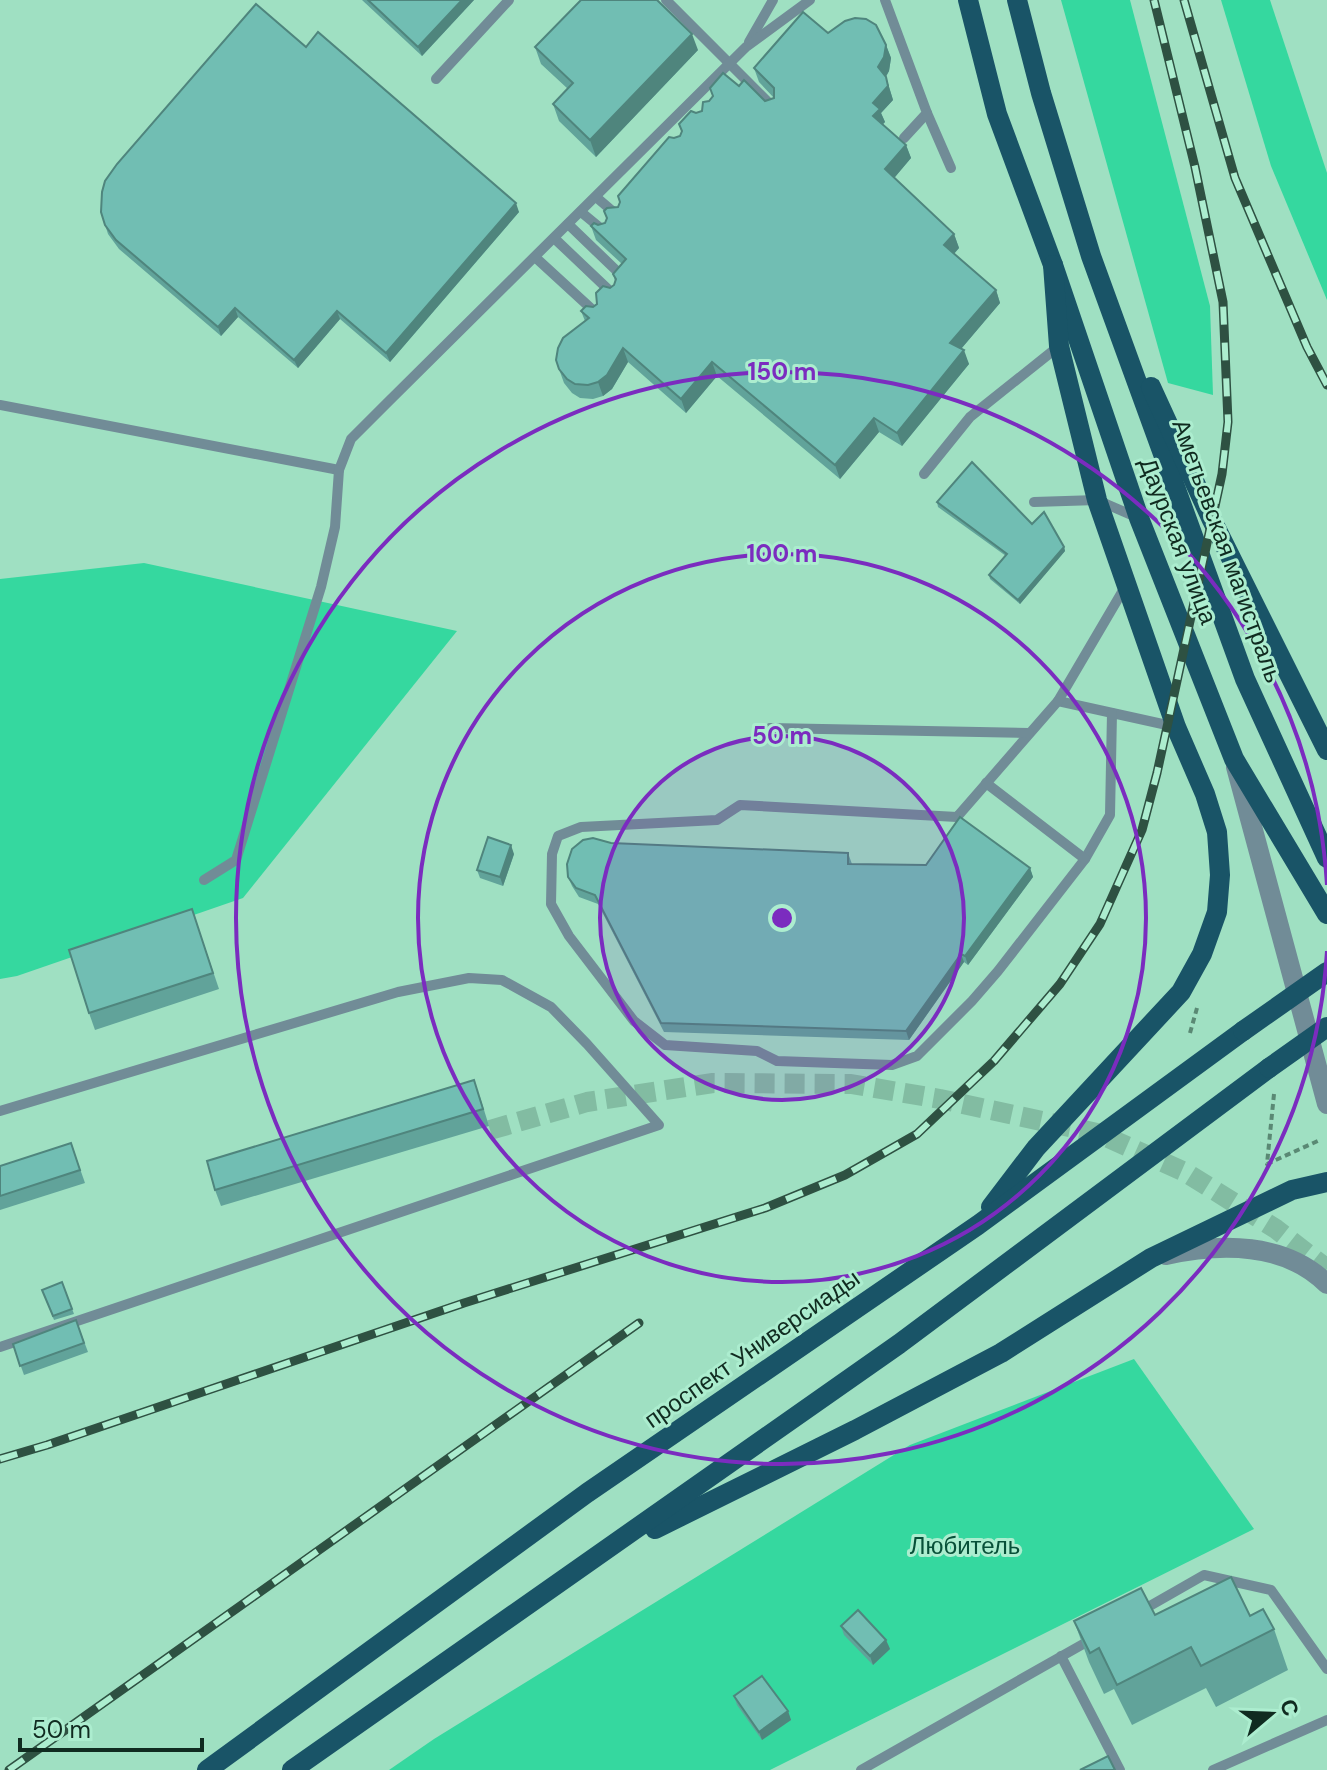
<svg xmlns="http://www.w3.org/2000/svg" width="1327" height="1770" font-family="'DM Sans',sans-serif">
<style>
.green{fill:#35d89f}
.lines{fill:none;stroke-linecap:round;stroke-linejoin:round}
.tertiary-tunnel{stroke:#82bca2;stroke-width:20;stroke-dasharray:20 10;stroke-linecap:butt}
.path{stroke:#5a8974;stroke-width:4;stroke-dasharray:6 4;stroke-linecap:butt}
.service{stroke:#718c97;stroke-width:10}
.tertiary{stroke:#718c97;stroke-width:20}
.primary{stroke:#195467;stroke-width:20}
.rail-casing{stroke:#2e5142;stroke-width:9}
.rail{stroke:#acedcf;stroke-width:6;stroke-dasharray:18;stroke-linecap:butt}
.primary-bridge{stroke:#195467;stroke-width:20}
.wall{fill:#61a39a}
.shaded-wall{fill:#4f857d}
.building{fill:#71beb3;stroke:#4f857d;stroke-width:2}
.ring{fill:none;stroke:#7b2cbf;stroke-width:4}
.labels{text-anchor:middle;stroke-width:6;stroke-linejoin:round;paint-order:stroke}
.street-label{font-size:24px;fill:#102b20;stroke:#acedcf}
.park-label{font-size:24px;fill:#075038;stroke:#acedcf}
.centre{fill:#7b2cbf;stroke:#acedcf;stroke-width:4}
.ring-label{font-size:24px;text-anchor:middle;font-weight:bold;fill:#7b2cbf;stroke:#acedcf;stroke-width:6;stroke-linejoin:round;paint-order:stroke}
</style>
<rect width="100%" height="100%" fill="#9fe0c2"/>
<g class="green">
<polygon points="1061,0 1130,0 1210,306 1213,395 1168,383"/>
<polygon points="1221,0 1270,0 1327,173 1327,300 1271,166"/>
<polygon points="144,563 457,631 243,898 17,976 0,979 0,579"/>
<polygon points="1134,1359 1254,1529 770,1770 389,1770 434,1739 910,1445"/>
</g>
<g class="lines">
<polyline class="tertiary-tunnel" points="490,1130 587,1102 713,1083 851,1084 940,1099 1097,1133 1185,1172 1276,1229 1327,1269"/>
<g class="path">
<polyline points="1190,1033 1197,1008"/>
<polyline points="1274,1094 1267,1164 1320,1140"/>
</g>
<g class="service">
<polyline points="666,0 773,107"/>
<polyline points="885,0 927,113 904,138"/>
<polyline points="749,42 773,0"/>
<polyline points="436,79 509,0"/>
<polyline points="927,113 951,168"/>
<polyline points="596,197 617,215"/>
<polyline points="581,212 604,231"/>
<polyline points="568,224 621,275"/>
<polyline points="554,238 613,294"/>
<polyline points="535,257 596,313"/>
<polyline points="0,405 339,470 351,439 386,404 746,47 810,0"/>
<polyline points="924,474 970,417 1059,346"/>
<polyline points="1034,502 1097,500 1136,517"/>
<polyline points="1058,701 1176,727"/>
<polyline points="1112,713 1110,815 1085,859 998,971 972,1001 917,1056 892,1065 777,1061 757,1051 665,1045 634,1021 569,936 551,904 552,854 558,836 581,827 717,820 740,805 957,817 1058,701 1125,587"/>
<polyline points="770,728 1029,733"/>
<polyline points="986,783 1085,859"/>
<polyline points="204,880 236,860 321,587 335,527 339,470"/>
<polyline points="0,1111 398,992 469,978 502,980 551,1007 587,1044 659,1125 0,1347"/>
<polyline points="1141,1611 1204,1575 1271,1590 1327,1669"/>
<polyline points="1061,1656 1120,1770"/>
<polyline points="861,1770 1092,1639"/>
<polyline points="1213,1770 1327,1720"/>
</g>
<g class="tertiary">
<polyline points="1236,767 1327,1104"/>
<path d="M1166 1255C1220 1243 1285 1242 1327 1284"/>
</g>
<g class="primary">
<polyline points="968,0 997,114 1053,265 1139,518 1234,759 1327,914"/>
<polyline points="1017,0 1041,93 1091,256 1245,679 1327,858"/>
<polyline points="1151,387 1212,520 1327,750"/>
<polyline points="991,1207 1036,1148 1181,992 1202,954 1217,912 1220,875 1217,832 1205,794 1176,727 1097,500 1059,346 1053,265"/>
<polyline points="655,1529 855,1430 1001,1353 1151,1258 1292,1190 1327,1182"/>
<polyline points="207,1770 587,1493 978,1225 1243,1031"/>
<polyline points="292,1770 899,1344 1269,1068"/>
</g>
<g class="rail-casing">
<g id="rail">
<polyline points="1184,0 1235,178 1307,347 1327,385"/>
<polyline points="0,1459 47,1445 464,1303 765,1208 845,1175 917,1134 994,1061 1060,984 1100,924 1142,830 1157,773 1222,474 1228,422 1223,302 1195,167 1154,0"/>
<polyline points="9,1770 639,1323"/>
</g>
</g>
<use href="#rail" class="rail"/>
<g class="primary-bridge">
<polyline points="1243,1031 1327,972"/>
<polyline points="1269,1068 1327,1027"/>
</g>
</g>
<g class="wall">
<polygon points="362,0 474,0 422,56"/>
<polygon points="828,33 886,45 891,58 889,71 886,77 893,100 881,113 885,122 883,124 906,145 911,158 894,178 954,234 959,248 954,254 996,290 1000,303 961,349 969,364 902,446 879,432 840,479 717,376 686,413 628,362 612,389 603,396 593,399 580,398 572,393 564,383 559,369 585,321 581,311 597,304 610,288 614,285 615,281 613,274 622,264 596,240 591,226 605,223 674,138 680,136 696,113 702,111 709,101 739,86 765,101 774,98 759,82 754,68"/>
<polygon points="306,47 519,212 390,362 340,319 298,368 238,317 221,336 119,249 108,234 101,212"/>
<polygon points="535,47 698,50 596,157 559,121 553,104 568,89 541,64"/>
<polygon points="937,502 1032,524 1064,547 1065,551 1020,604 990,579 989,575 1006,556 938,507"/>
<polygon points="611,843 848,853 852,864 1030,868 1033,877 968,965 964,962 909,1040 664,1032 598,904 579,897 572,886 568,877"/>
<polygon points="514,854 503,886 480,878 477,870"/>
<polygon points="192,909 219,989 95,1030 89,1013"/>
<polygon points="480,1097 489,1126 221,1206 215,1190"/>
<polygon points="71,1143 85,1183 0,1210 0,1166"/>
<polygon points="62,1282 74,1314 54,1320 42,1290"/>
<polygon points="76,1320 88,1352 24,1375 13,1344"/>
<polygon points="1155,1615 1250,1616 1274,1629 1288,1670 1216,1707 1206,1688 1132,1725 1114,1689 1104,1694 1089,1662 1074,1621"/>
<polygon points="841,1626 886,1640 890,1649 873,1665 844,1635"/>
<polygon points="734,1696 788,1711 791,1720 762,1740 737,1705"/>
</g>
<g class="shaded-wall">
<polygon points="462,0 474,0 422,56 418,47"/>
<polygon points="692,34 698,50 596,157 590,140"/>
<polygon points="886,45 891,58 889,71 883,81 878,67"/>
<polygon points="886,77 893,100 881,113 885,122 878,129 873,116 873,103"/>
<polygon points="906,145 911,158 890,183 885,169"/>
<polygon points="516,203 519,212 390,362 386,353"/>
<polygon points="954,234 959,248 949,259 944,245"/>
<polygon points="996,290 1000,303 955,356 950,343"/>
<polygon points="235,308 238,317 221,336 218,327"/>
<polygon points="337,311 340,319 298,368 294,360"/>
<polygon points="623,348 628,362 612,389 603,396 598,382"/>
<polygon points="964,350 969,364 902,446 897,433"/>
<polygon points="712,362 717,376 686,413 681,399"/>
<polygon points="874,418 879,432 840,479 835,465"/>
<polygon points="1064,547 1065,551 1020,604 1018,600"/>
<polygon points="511,845 514,854 503,886 500,877"/>
<polygon points="1030,868 1033,877 968,965 965,956"/>
<polygon points="961,954 964,962 909,1040 906,1031"/>
<polygon points="886,1640 890,1649 873,1665 870,1656"/>
<polygon points="788,1711 791,1720 762,1740 759,1732"/>
</g>
<g class="building">
<polygon points="368,0 462,0 418,47"/>
<polygon points="581,0 657,0 692,34 590,140 553,104 573,83 535,47"/>
<polygon points="256,4 306,47 318,32 516,203 386,353 337,311 294,360 235,308 218,327 116,240 105,225 101,212 102,192 105,181 117,164"/>
<polygon points="803,12 828,33 845,21 855,18 866,19 876,25 886,45 884,57 878,67 886,77 888,86 873,103 880,109 873,116 906,145 885,169 954,234 944,245 996,290 950,343 964,350 897,433 874,418 835,465 712,362 681,399 623,348 607,375 598,382 588,385 575,384 567,379 559,369 556,360 558,348 563,338 589,318 581,311 586,306 593,307 597,304 596,293 603,286 610,288 614,285 616,279 613,274 626,259 591,226 594,223 598,225 605,223 607,218 604,211 607,208 618,207 620,202 618,196 669,137 674,138 680,136 682,131 679,124 691,111 696,113 702,111 703,102 709,101 713,96 710,88 723,73 739,86 744,80 765,101 774,98 774,88 754,68"/>
<polygon points="972,462 1032,524 1044,512 1064,547 1018,600 989,575 1007,554 937,502"/>
<polygon points="960,817 1030,868 965,956 961,954 906,1031 661,1023 595,895 576,888 568,877 567,864 572,849 583,840 593,838 611,843 848,853 848,864 926,865"/>
<polygon points="488,837 511,845 500,877 477,870"/>
<polygon points="192,909 213,973 89,1013 69,950"/>
<polygon points="474,1080 483,1109 215,1190 207,1161"/>
<polygon points="71,1143 80,1170 0,1196 0,1166"/>
<polygon points="62,1282 72,1309 53,1316 42,1290"/>
<polygon points="76,1320 84,1343 20,1366 13,1344"/>
<polygon points="1231,1577 1250,1616 1263,1609 1274,1629 1201,1666 1191,1647 1117,1685 1099,1648 1090,1653 1074,1621 1141,1588 1155,1615"/>
<polygon points="858,1610 886,1640 870,1656 841,1626"/>
<polygon points="762,1676 788,1711 759,1732 734,1696"/>
<polygon points="1108,1756 1115,1770 1080,1770"/>
</g>
<circle cx="782" cy="918" r="182" fill="#7b2cbf" fill-opacity=".12"/>
<g class="ring">
<circle cx="782" cy="918" r="182"/>
<circle cx="782" cy="918" r="364"/>
<path d="M1327 951A546 546 0 1 1 1327 885"/>
</g>
<g class="labels">
<g class="street-label">
<text transform="translate(1178 541) rotate(69)" y="8">Даурская улица</text>
<text transform="translate(1227 551) rotate(70)" y="8">Аметьевская магистраль</text>
<text transform="translate(752 1349) rotate(-35)" y="8">проспект Универсиады</text>
</g>
<g class="park-label">
<text x="965" y="1554">Любитель</text>
</g>
</g>
<circle cx="782" cy="918" r="12" class="centre"/>
<g class="ring-label">
<text x="782" y="380">150 m</text>
<text x="782" y="562">100 m</text>
<text x="782" y="744">50 m</text>
</g>
<g transform="translate(1271 1714) rotate(71)" stroke="#acedcf" stroke-width="6" paint-order="stroke">
<path d="M0-6L14 30L0 20L-14 30Z" fill="#102b20"/>
<text y="-12" font-size="22" font-weight="bold" text-anchor="middle" fill="#102b20">С</text>
</g>
<path d="M20 1738v12h182v-12" fill="none" stroke="#102b20" stroke-width="4"/>
<text x="32" y="1738" font-size="24" fill="#102b20" stroke="#acedcf" stroke-width="6" paint-order="stroke">50 m</text>
</svg>
